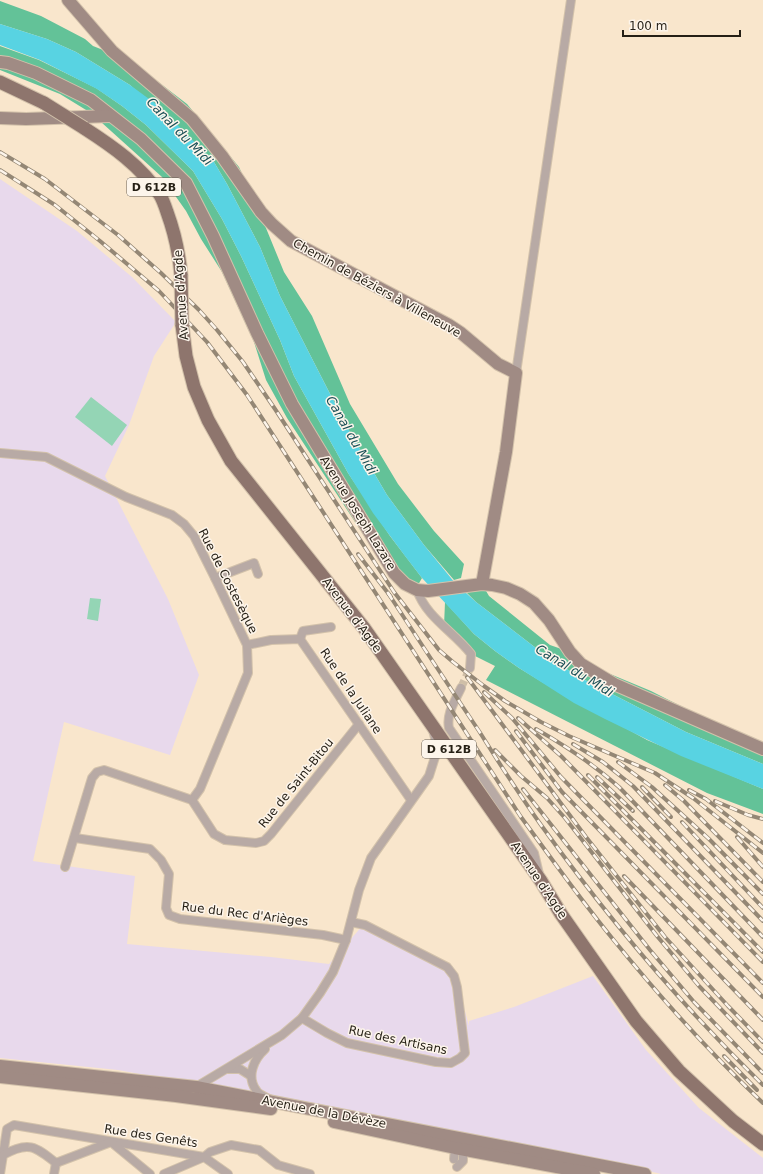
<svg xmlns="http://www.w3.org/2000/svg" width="763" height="1174" font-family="'DejaVu Sans',sans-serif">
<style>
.industrial{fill:#e8d9ec}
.green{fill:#94d5b5}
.forest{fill:#63c298}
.water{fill:#58d3e2}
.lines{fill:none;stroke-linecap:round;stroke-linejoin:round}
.street-tunnel{stroke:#cfbea7;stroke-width:8;stroke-dasharray:8 4;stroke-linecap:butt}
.street-casing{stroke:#d3c2ab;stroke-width:10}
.secondary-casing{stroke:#d3c2ab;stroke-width:14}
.primary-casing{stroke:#d3c2ab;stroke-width:15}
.street{stroke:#b8aaa5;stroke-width:8}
.secondary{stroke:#a08b84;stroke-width:12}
.primary{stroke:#8e756d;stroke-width:13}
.rail-casing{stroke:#948775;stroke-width:4}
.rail{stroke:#fdf5eb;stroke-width:2.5;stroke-dasharray:8;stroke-linecap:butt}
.primary-bridge-casing{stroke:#d3c2ab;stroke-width:15;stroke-linecap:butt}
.primary-bridge{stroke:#8e756d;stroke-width:13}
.labels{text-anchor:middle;stroke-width:3;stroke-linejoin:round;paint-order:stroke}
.shield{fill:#fdf5eb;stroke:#665f55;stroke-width:1}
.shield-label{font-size:11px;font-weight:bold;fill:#251f15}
.street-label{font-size:12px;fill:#251f15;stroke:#fdf5eb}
.water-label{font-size:13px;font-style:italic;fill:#1b5057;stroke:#fdf5eb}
</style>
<rect width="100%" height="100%" fill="#f9e6cc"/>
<polygon class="industrial" points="0,179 77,231 132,277 176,322 154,356 129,425 105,476 168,599 199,675 170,755 64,722 33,861 135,876 127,944 271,957 329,964 364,924 453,967 469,1026 469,1021 514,1007 593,976 646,1050 699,1108 763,1158 763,1174 661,1174 645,1170 412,1123 118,1070 0,1058"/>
<g class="green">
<polygon points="91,397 127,425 112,446 75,417"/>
<polygon points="90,598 101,599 98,621 87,619"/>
</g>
<g class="forest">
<polygon points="0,1 41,16 85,39 93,46 131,61 187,104 239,167 259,211 284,272 312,316 350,404 398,484 434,531 464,564 461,578 454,580 424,545 387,495 347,427 280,296 260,247 227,184 214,162 130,85 76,52 47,39 0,24"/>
<polygon points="0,46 39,60 96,88 122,106 146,125 193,171 222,219 241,256 280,340 294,376 348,473 390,536 422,578 418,585 407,585 376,554 287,418 266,380 254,342 222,272 201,239 186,211 162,177 91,113 60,94 0,70"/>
<polygon points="482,584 489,596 550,645 570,652 591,666 651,691 720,726 763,746 763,764 686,732 583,679 552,660 532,645 476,602 465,591"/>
<polygon points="445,602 474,634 495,651 519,668 542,682 647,740 763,789 763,814 707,793 486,680 495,666 471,654 444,626"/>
</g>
<polygon class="water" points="0,24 47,39 76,52 130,85 160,107 214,162 227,184 260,247 280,296 347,427 387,495 424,545 455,583 476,602 532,645 552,660 583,679 686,732 763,764 763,789 681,756 605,719 574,703 519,668 495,651 474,634 422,578 405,556 373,513 348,473 294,376 280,340 241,256 222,219 193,171 146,125 122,106 97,89 40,60 0,45"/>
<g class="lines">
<polyline class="street-tunnel" points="461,688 470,668"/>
<g class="street-casing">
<g id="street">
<polyline points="516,373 571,0"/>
<polyline points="0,453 46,457 126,497 172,515 184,524 194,536 215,578 247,645 248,673 200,789 192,800"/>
<polyline points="215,578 254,563 258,574"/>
<path d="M417 590C426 617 454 632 471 654L470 668"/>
<polyline points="300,639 303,631 331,627"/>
<polyline points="247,645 271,640 300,639 411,800"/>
<path d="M461 688C455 701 446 714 449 728L534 853 539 874"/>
<polyline points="192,800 214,834 225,840 256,843 264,841 271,834 359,724"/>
<polyline points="75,838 150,849 161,860 169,874 166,908 169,915 180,919 323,935 346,940"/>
<polyline points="65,867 92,778 97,772 104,770 192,800"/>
<polyline points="302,1018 327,1033 347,1043 436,1062 451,1063 460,1058 465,1053 457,987 454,976 447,967 365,925 351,922"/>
<path d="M265 1049C254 1059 246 1076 256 1090 258 1094 265 1097 269 1099"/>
<polyline points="228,1069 240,1069 251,1076"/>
<polyline points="196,1087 282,1035 302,1018 320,993 333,972 346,940 359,890 371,858 429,776 435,757 435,738 433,730"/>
<polyline points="3,1155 7,1129 14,1125 204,1157 210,1152 231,1145 259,1150 278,1165 310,1174"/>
<polyline points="454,1159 455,1148 459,1145"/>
<polyline points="56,1163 111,1142 150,1174"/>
<polyline points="457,1167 463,1161 463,1148 461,1146"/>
<path d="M0 1174 3 1155C28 1141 35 1146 56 1163"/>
<polyline points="54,1174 56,1163"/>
<polyline points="164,1174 204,1157 228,1174"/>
</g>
</g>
<g class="secondary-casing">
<g id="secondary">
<polyline points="68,0 112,51 192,119 222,156 261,212 272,224 291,241 449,325 461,333 498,364 516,373 506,452 482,584"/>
<polyline points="0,62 8,63 36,73 91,100 141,139 186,183 213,236 257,333 292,404 394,573 405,584 417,590 428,591 482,584 492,585 506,588 520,594 534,603 549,620 570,652 581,664 614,684 763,749"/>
<polyline points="0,118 26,119 110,116"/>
<polyline points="0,1066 196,1087 645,1174"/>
<polyline points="0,1077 176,1096 271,1109"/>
<polyline points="334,1122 455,1148 594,1174"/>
</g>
</g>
<g class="primary-casing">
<g id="primary">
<polyline points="0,82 44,103"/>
<path d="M84 128C112 146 141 166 160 195 163 200 165 206 167 212 175 234 179 252 181 275"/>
<polyline points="182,325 186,356 194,387 208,420 231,461 364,628 541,881 561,914 636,1021 679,1071 733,1121 763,1144"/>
</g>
</g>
<use href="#street" class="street"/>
<use href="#secondary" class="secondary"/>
<use href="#primary" class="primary"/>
<g class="rail-casing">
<g id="rail">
<polyline points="0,152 45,179 118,235 161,273 199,310 217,330 243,362 275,409 394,592 439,650 453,662 484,686 505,701 541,722 569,736 655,773 693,798 763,853"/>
<path d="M0 170 55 205 100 241 159 291 207 342 247 395 521 817C551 858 580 899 612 938 659 996 709 1052 763 1103"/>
<polyline points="358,554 391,597"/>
<path d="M388 593C418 639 448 685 479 731 499 763 519 794 541 825 607 917 682 1006 763 1085"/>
<polyline points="467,677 586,837 665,937 728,1006 763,1042"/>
<polyline points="484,692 512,718 561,777 763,983"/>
<polyline points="518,718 561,756 763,962"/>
<path d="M536 729C566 746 593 764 619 787L763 937"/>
<polyline points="516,731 562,792 763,997"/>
<polyline points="573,744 603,762 633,786 763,921"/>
<polyline points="495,750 521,776 547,798 565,818 657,936 699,986 763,1053"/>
<polyline points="618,762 652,787 709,839 763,894"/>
<polyline points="588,775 763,952"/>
<polyline points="597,777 633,811"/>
<polyline points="665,785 684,801 763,882"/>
<polyline points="642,787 671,817"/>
<polyline points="523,789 650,950 694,1002 763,1073"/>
<polyline points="689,790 706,799 763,843"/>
<polyline points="715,801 748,815 763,819"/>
<polyline points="682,822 763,908"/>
<polyline points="737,837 763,867"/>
<polyline points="624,876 763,1020"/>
<polyline points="724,1056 757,1090"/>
</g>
</g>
<use href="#rail" class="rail"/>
<g class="primary-bridge-casing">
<g id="primary-bridge">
<polyline points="44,103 84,128"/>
<polyline points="181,275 182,325"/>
</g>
</g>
<use href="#primary-bridge" class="primary-bridge"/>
</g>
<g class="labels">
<g class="shield">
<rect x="127" y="178" width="54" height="18" rx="3"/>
<rect x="422" y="740" width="54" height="18" rx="3"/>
</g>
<g class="shield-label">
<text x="154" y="191">D 612B</text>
<text x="449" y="753">D 612B</text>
</g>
<g class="street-label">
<text transform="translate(377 288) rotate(29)" y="4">Chemin de Béziers à Villeneuve</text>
<text transform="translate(181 295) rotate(-94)" y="4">Avenue d'Agde</text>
<text transform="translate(358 513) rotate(58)" y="4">Avenue Joseph Lazare</text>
<text transform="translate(228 581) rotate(63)" y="4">Rue de Costesèque</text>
<text transform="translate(352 615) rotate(53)" y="4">Avenue d'Agde</text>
<text transform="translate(351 691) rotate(56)" y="4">Rue de la Juliane</text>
<text transform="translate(296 783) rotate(-51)" y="4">Rue de Saint-Bitou</text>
<text transform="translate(539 880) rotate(56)" y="4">Avenue d'Agde</text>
<text transform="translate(245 914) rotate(7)" y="4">Rue du Rec d'Arièges</text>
<text transform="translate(398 1040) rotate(12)" y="4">Rue des Artisans</text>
<text transform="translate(324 1112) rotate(11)" y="4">Avenue de la Dévèze</text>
<text transform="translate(151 1136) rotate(9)" y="4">Rue des Genêts</text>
</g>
<g class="water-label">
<text transform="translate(180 131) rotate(46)" y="5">Canal du Midi</text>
<text transform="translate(352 435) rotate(60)" y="5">Canal du Midi</text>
<text transform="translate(575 670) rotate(31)" y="5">Canal du Midi</text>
</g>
</g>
<path d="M623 30v6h117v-6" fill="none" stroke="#251f15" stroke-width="2"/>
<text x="629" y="30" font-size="12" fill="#251f15" stroke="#fdf5eb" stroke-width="3" paint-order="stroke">100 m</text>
</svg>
